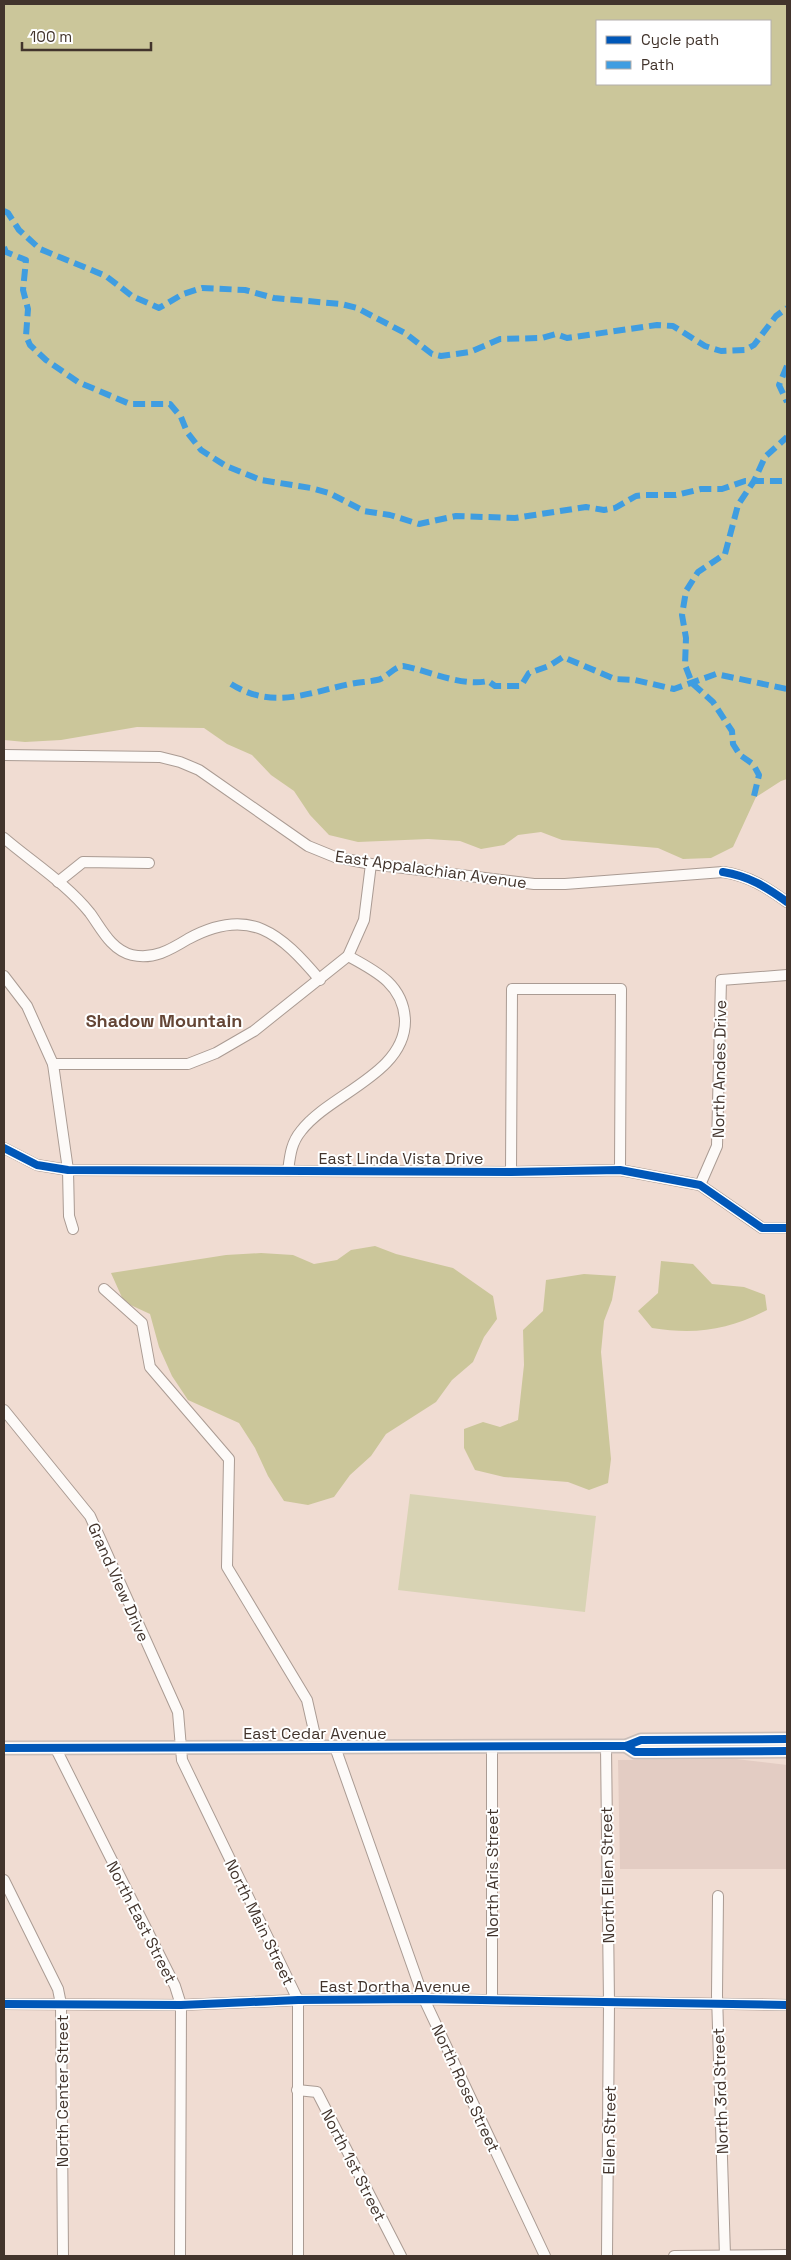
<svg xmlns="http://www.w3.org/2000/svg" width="791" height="2260" font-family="'Space Grotesk',sans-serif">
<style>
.education{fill:#e3ccc3}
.green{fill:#d8d3b4}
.forest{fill:#cbc69a;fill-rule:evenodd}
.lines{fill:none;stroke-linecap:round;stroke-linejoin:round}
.minor-casing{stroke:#aa9b93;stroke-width:12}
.major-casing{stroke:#c9beb9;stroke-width:15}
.minor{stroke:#fdfaf8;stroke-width:10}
.major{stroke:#e8e0dd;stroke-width:12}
.quiet{stroke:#3f9de1;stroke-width:6;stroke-dasharray:12 6;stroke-linecap:butt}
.cycleway-casing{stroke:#fff;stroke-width:11}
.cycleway{stroke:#0057b8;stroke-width:8}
.labels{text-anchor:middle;stroke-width:4;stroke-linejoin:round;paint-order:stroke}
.street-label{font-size:16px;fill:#42342c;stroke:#fff}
.neighbourhood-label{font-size:18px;font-weight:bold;fill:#644535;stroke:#fff}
</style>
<rect width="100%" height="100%" fill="#f0dcd2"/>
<polygon class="education" points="736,1759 787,1765 787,1869 620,1869 618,1760"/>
<polygon class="green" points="410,1494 596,1516 585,1612 398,1590"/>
<g class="forest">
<path d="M4 4H787V779L781 781 756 797 733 847 711 858 683 859 658 848 562 840 541 832 518 835 504 845 481 849 460 841 428 839 358 842 329 835 310 815 294 791 271 775 252 755 227 744 204 728 137 727 61 740 25 742 4 740ZM597 21H770V84H597Z"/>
<polygon points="375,1246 396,1254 453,1268 493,1296 497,1319 484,1337 473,1362 452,1380 436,1402 386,1434 371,1456 350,1475 334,1497 308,1505 284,1501 268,1476 255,1448 239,1423 188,1400 172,1376 159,1347 150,1314 124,1302 111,1273 226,1255 261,1253 293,1255 314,1264 337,1260 351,1250"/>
<path d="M661 1261 693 1264 712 1284 744 1287 765 1295 767 1310C728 1330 696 1335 652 1328L638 1311 658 1293Z"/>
<polygon points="584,1274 616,1276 612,1300 604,1321 601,1352 611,1459 608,1483 589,1490 568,1482 504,1477 475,1470 464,1448 464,1429 483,1422 500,1427 518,1420 524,1365 523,1330 543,1311 546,1280"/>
</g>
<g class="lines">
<g class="minor-casing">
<g id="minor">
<path d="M4 755 160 757 180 762 199 770 308 846 335 857 371 864 534 884H565L723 872C749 876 766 887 787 902"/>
<path d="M4 838C32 862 67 884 90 913 101 928 111 950 132 955 153 960 170 950 188 939 250 905 281 934 320 980"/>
<polyline points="58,882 83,862 149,863"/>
<polyline points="4,976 27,1006 53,1064 68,1170 69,1216 73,1229"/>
<polyline points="53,1064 188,1064 216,1053 254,1031 348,956 364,920 371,864"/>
<polyline points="4,1148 37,1165 68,1170 511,1172 620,1170 700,1185 762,1228 787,1228"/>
<path d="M288 1171C290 1156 291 1143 301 1131 329 1094 405 1074 405 1021 404 985 376 971 348 956"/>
<polyline points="511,1172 512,989 621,989 620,1170"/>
<polyline points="700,1185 717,1146 721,980 787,975"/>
<polyline points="104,1289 142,1323 150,1367 229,1459 227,1567 307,1700 314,1731 315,1748"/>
<polyline points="4,1410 90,1516 178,1712 182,1760 298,2000 298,2256"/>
<polyline points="492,1746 492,2000"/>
<polyline points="606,1746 609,2003 607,2256"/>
<polyline points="335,1747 424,1999 545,2256"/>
<polyline points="56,1749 175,1986 181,2005 180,2256"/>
<polyline points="4,1880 58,1989 61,2004 63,2256"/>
<polyline points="718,1896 717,1995 725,2256"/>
<polyline points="4,2004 181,2005 298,2000 424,1999 787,2005"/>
<polyline points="297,2090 317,2092 401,2256"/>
<polyline points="674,2256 787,2255"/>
</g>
</g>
<g class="major-casing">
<g id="major">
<polyline points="626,1746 635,1752 652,1752 787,1751"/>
<polyline points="4,1748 606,1746 626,1746 641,1740 787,1739"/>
</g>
</g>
<use href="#minor" class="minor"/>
<use href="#major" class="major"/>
<g class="quiet">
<polyline points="4,211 8,213 19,230 40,249 106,276 132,296 159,308 183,294 202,288 245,290 274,298 341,304 357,308 405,333 432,354 441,356 470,352 500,339 542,338 556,334 567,338 657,325 673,326 705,346 721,351 745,350 754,345 776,316 787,308"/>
<polyline points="4,247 6,252 26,260 23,290 28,309 26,336 30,345 46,360 78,382 130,404 170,404 181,417 187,432 201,450 226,466 261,480 311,488 329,493 364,511 390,515 419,524 456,516 515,518 586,507 604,510 615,508 636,496 646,495 676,495 701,489 722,489 745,481 787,481"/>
<polyline points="787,366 779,385 787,402"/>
<path d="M231 684C273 710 307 693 350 684 359 682 368 682 377 680 387 678 393 667 403 666 430 671 462 687 488 681L495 686H521L529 673 549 666 563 657 615 679 635 680 674 689 716 674 787 689"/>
<polyline points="754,796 759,775 753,764 740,755 733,744 732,731 713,702 692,683 685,665 686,638 682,615 686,591 698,572 725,554 738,505 754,481 765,457 787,437"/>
</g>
<g class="cycleway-casing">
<g id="cycleway">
<path d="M723 872C749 876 766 887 787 902"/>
<polyline points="4,1148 37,1165 68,1170 511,1172 620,1170 700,1185 762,1228 787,1228"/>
<polyline points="626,1746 635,1752 652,1752 787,1751"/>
<polyline points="4,1748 606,1746 626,1746 641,1740 787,1739"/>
<polyline points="4,2004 181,2005 298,2000 424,1999 787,2005"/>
</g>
</g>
<use href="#cycleway" class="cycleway"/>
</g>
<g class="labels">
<g class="street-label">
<text transform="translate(431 869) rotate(8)" y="6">East Appalachian Avenue</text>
<text transform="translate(719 1069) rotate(-89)" y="6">North Andes Drive</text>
<text x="401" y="1164">East Linda Vista Drive</text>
<text transform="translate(119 1582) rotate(66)" y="6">Grand View Drive</text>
<text x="315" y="1739">East Cedar Avenue</text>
<text transform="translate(492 1873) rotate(-90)" y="6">North Aris Street</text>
<text transform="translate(607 1875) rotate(-91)" y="6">North Ellen Street</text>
<text transform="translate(142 1922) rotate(63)" y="6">North East Street</text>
<text transform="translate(260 1922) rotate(64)" y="6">North Main Street</text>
<text x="395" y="1992">East Dortha Avenue</text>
<text transform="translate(466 2088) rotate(65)" y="6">North Rose Street</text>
<text transform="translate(62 2091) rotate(-90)" y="6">North Center Street</text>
<text transform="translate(720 2091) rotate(-92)" y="6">North 3rd Street</text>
<text transform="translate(609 2130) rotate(-89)" y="6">Ellen Street</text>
<text transform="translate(354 2165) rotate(63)" y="6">North 1st Street</text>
</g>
<g class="neighbourhood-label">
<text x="164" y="1027">Shadow Mountain</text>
</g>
</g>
<rect width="791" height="2260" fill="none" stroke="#42342c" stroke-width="10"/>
<rect x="596" y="20" width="175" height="65" fill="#ffffff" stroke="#b3aeab"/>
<rect x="606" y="36" width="25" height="8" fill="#0057b8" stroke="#b3aeab"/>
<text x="641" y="45" font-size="15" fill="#42342c">Cycle path</text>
<rect x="606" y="61" width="25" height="8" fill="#3f9de1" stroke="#b3aeab"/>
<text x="641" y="70" font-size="15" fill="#42342c">Path</text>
<path d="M22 42v8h129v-8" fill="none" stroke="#42342c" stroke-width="2.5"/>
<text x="30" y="42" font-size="15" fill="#42342c" stroke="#ffffff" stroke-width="4" paint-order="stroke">100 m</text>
</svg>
